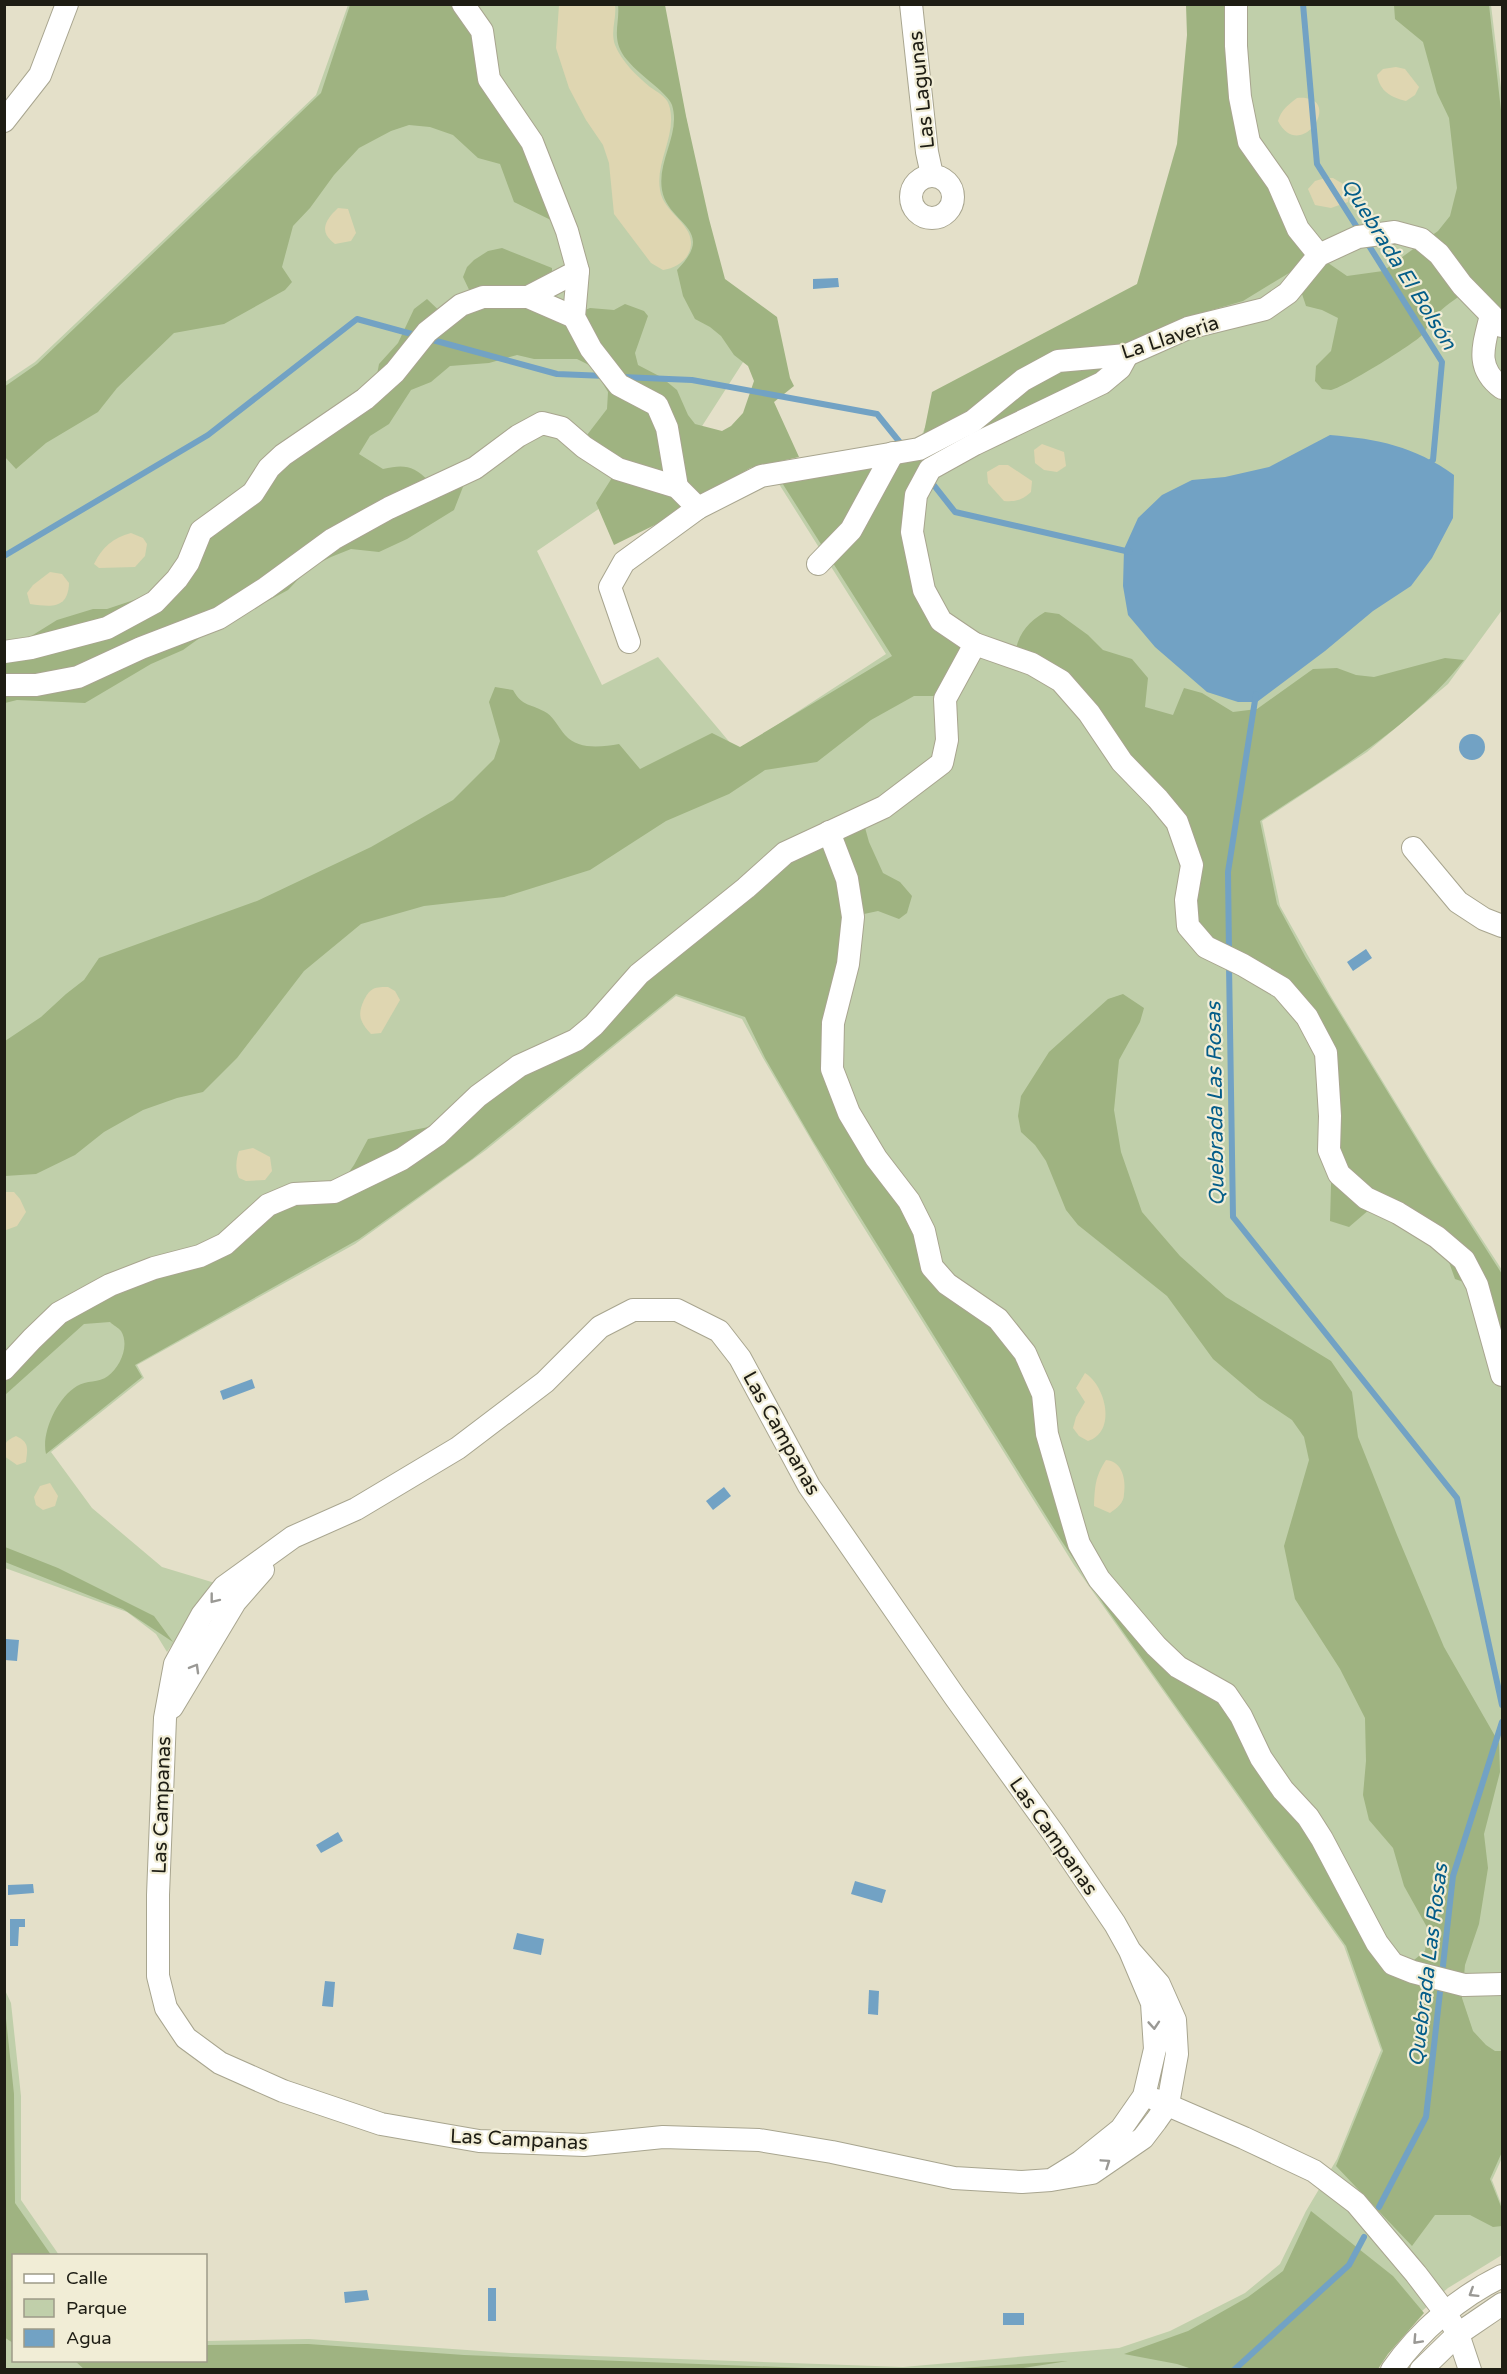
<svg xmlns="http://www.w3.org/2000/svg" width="1507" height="2374" font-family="'Varela Round',sans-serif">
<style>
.green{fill:#c0cfaa}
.forest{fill:#9fb381}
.sand{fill:#dfd6b1}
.water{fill:#72a2c4}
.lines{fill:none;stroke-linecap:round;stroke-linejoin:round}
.stream{stroke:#72a2c4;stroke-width:6}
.minor-casing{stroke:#a8a58f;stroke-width:24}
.minor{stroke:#fff;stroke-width:22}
.oneway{stroke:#9a9995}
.labels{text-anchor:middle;stroke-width:4.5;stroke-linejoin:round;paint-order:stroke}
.street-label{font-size:20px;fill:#1e1d14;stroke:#f1edd6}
.water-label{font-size:21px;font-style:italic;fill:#045d89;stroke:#f1edd6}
</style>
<rect width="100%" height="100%" fill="#e4e0c9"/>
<polygon class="green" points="348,5 663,5 707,221 724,282 772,317 688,448 537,551 602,685 658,657 737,751 886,654 779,484 912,458 940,392 1138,290 1179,153 1189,41 1188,5 1491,5 1502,96 1502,610 1448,684 1367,752 1262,821 1280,906 1330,995 1435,1167 1502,1270 1502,2158 1492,2180 1502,2206 1502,2255 1448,2288 1386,2343 1370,2369 5,2369 4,1988 11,2003 21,2096 21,2200 59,2255 14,2256 14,2360 206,2360 206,2341 309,2339 510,2353 903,2367 1119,2348 1170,2331 1245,2293 1280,2264 1306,2211 1337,2159 1381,2050 1344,1946 1074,1565 841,1191 763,1058 742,1019 676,996 486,1150 355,1244 137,1365 144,1378 51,1452 92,1508 162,1567 215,1583 167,1652 156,1634 127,1612 5,1568 5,382 35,362 316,95"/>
<g class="forest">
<polygon points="350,5 459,5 513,120 557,223 514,202 500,164 478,158 453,135 430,127 409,125 391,131 359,148 334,175 310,208 293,226 282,267 292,282 285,290 224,324 174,333 117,388 98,412 46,443 16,469 5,457 4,387 37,364 321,93"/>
<path d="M618 5H665L686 116 709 219 725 279 777 317 790 378 794 386 774 402 799 457 750 468 673 516 614 545 596 503 622 462 597 445 587 435 607 409 608 392 593 367 577 359H534L517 355 489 363 450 366 431 382 411 390 389 424 370 436 359 454 383 469C405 464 413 466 429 481L468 474 454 510 407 539 379 552 351 549 331 557 309 568 288 590 264 603 217 615 201 637 183 650 151 664 85 703 17 700 5 703 4 653 57 620 93 609H107L176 586 204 536 275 471 286 439 317 422 376 380 379 364 398 343 414 309 427 299 448 319 472 296 463 277 467 267 474 260 488 251 502 248 552 268V277L526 290 567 317 590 308 614 310 625 304 644 311 648 316 635 353 638 365 661 377 677 390 688 415 695 424 722 431 731 426 743 413 754 381 748 366 734 355 721 336 710 327 695 319 683 296 677 270C718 228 668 225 662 190 657 160 681 134 672 105 668 92 632 71 622 53 612 36 620 21 618 5Z"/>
<path d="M1186 5H1234L1238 97 1318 256 1347 276 1383 271 1438 231 1450 216 1457 188 1449 118 1437 93 1423 42 1395 19 1394 5H1489L1502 119V320L1464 293C1451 302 1439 310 1429 323 1427 327 1425 332 1422 335 1414 344 1341 389 1331 390 1328 390 1325 389 1322 389L1315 381 1316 366 1331 351 1338 318 1322 310 1306 306 1294 270 1243 301 1184 318 1111 370 934 465 922 442 932 392 1137 284 1177 144 1187 35Z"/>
<path d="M919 455 926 468 917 588 969 644 941 696H914L871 720 817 762 765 770 729 794 666 821 590 870 504 897 424 906 361 924 304 971 237 1058 203 1092 177 1098 143 1110 104 1132 75 1155 36 1174 5 1176V1041L41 1017 66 994 84 980 99 958 257 901 371 847 453 800 494 759 500 741 489 702 495 687 513 690C523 708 531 703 547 713 554 718 559 728 565 735 578 750 601 747 619 744L640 769 712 733 740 747 892 656 779 478Z"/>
<path d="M1045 612 1059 614 1088 635 1103 650 1132 659 1148 678 1145 707 1173 715 1184 688 1202 693 1233 712 1257 709 1313 669 1337 668 1356 675 1374 677 1445 658 1464 660C1411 728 1331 774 1260 821L1277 904 1306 958 1431 1163 1502 1274V1362L1478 1287 1455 1279 1439 1234 1370 1209 1349 1227 1330 1221 1332 1150 1310 1016 1191 924 1195 865 1092 711 1015 653C1019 633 1027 623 1045 612Z"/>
<path d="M864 824 869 842 883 873 900 882 912 896 907 913 899 919 878 911 850 917 829 1070 920 1232 970 1303 1022 1355 1095 1581 1223 1697 1305 1820 1385 1961 1414 1960 1425 1951 1428 1929 1404 1886 1393 1848 1369 1820 1363 1795 1366 1761 1365 1718 1340 1669 1295 1599 1284 1546 1309 1460 1304 1437 1292 1420 1259 1398 1213 1359 1167 1296 1078 1225 1066 1210 1046 1161 1035 1145 1021 1132 1018 1116 1021 1096 1049 1052 1108 999 1123 994 1144 1008 1140 1022 1119 1060 1114 1110 1121 1152 1142 1212 1180 1256 1226 1297 1331 1361 1352 1392 1358 1437 1397 1535 1444 1647 1499 1743 1500 1772 1484 1834 1488 1868 1479 1924 1465 1965 1462 1998 1473 2031 1486 2045 1495 2051H1502V2152L1490 2179 1502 2209V2226L1493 2227 1470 2215H1435L1412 2246 1336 2166 1383 2051 1346 1946 1104 1605 1061 1540 813 1141 765 1058 745 1017 676 994 472 1159 359 1239 135 1365 142 1377 46 1454C41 1433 57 1398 77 1386 86 1380 99 1383 108 1376 120 1367 130 1346 121 1331 119 1328 113 1325 110 1322L84 1324 5 1395V1372L59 1314 200 1257 269 1206 334 1193 354 1165 368 1139 454 1122 540 1056 786 854Z"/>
<polygon points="5,1547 58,1568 154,1616 173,1642 123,1609 5,1562"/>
<polygon points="4,2000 14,2094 15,2203 51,2255 14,2256 13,2343 4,2337"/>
<polygon points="1311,2211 1393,2276 1424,2313 1388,2354 1378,2369 1192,2369 1177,2364 1124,2354 1188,2331 1248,2297 1283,2271"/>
<polygon points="308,2344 464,2355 832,2369 85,2370 75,2361 206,2360 206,2345"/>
<polygon points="1068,2361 1017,2369 944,2369"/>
</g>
<g class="sand">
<path d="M559 5H615C617 18 610 31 615 45 622 62 636 75 650 87 657 92 666 96 669 105 678 134 655 161 660 190 663 212 692 223 691 244 690 260 676 268 663 270L651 263 614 214 609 163 603 145 586 120 569 88 556 48Z"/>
<path d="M1396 67 1405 69 1419 87 1415 95 1406 101C1390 97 1380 91 1377 75L1383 69Z"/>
<path d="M1297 98C1347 94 1301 165 1278 121 1281 110 1288 105 1297 98Z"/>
<polygon points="1325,178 1333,178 1350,188 1348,202 1331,208 1315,205 1308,189 1315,181"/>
<path d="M338 208 348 209 356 233 351 241 335 244C319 232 324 221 338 208Z"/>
<polygon points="1042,444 1064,452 1066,466 1057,472 1044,470 1035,463 1034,450"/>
<path d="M999 465H1008L1032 481 1031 492C1022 500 1016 502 1004 501L988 483 987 472Z"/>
<path d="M131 533 143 538 147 544 145 556 135 567 99 568 94 564C102 547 113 538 131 533Z"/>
<path d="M50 572 62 574 69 583C68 609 52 607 30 604L27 593 33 585Z"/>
<path d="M388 987 395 991 400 1000 381 1033 371 1034C360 1022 357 1015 364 1000 366 996 369 991 373 989 377 987 384 987 388 987Z"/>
<path d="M253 1148 270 1157 272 1171 265 1180 246 1181 239 1178C235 1170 236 1159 239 1151Z"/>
<polygon points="5,1192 14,1192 20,1199 26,1212 17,1226 6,1230"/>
<path d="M1085 1373C1106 1386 1117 1432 1088 1441L1079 1436 1073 1428 1076 1417 1085 1402 1076 1388Z"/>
<path d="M16 1436C29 1442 28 1448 26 1462L17 1465 4 1456C4 1444 5 1441 16 1436Z"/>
<path d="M1106 1460C1123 1461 1126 1481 1124 1494 1124 1503 1117 1508 1110 1513L1094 1506C1095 1486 1095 1477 1106 1460Z"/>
<polygon points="50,1483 58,1496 55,1506 43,1510 36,1505 34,1497 40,1486"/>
</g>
<g class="water">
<polygon points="838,278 839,287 813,289 813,279"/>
<path d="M1330 435C1378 439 1414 446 1454 475L1453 518 1432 558 1411 586 1373 611 1325 651 1257 702H1238L1207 692 1155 647 1128 615 1123 586 1124 549 1138 518 1162 495 1192 480 1225 477 1269 467Z"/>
<circle cx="1472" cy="747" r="13"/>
<polygon points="1366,949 1372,958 1353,971 1347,962"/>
<polygon points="252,1379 255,1388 223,1400 220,1391"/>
<polygon points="724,1487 731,1496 713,1510 706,1501"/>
<polygon points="6,1639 19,1640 17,1661 5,1660"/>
<polygon points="338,1832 343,1841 321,1853 316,1845"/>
<polygon points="855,1881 886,1890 882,1903 851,1894"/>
<polygon points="33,1884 34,1893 8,1895 8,1885"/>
<polygon points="10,1919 25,1919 25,1927 19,1927 18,1946 10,1946"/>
<polygon points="517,1933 544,1939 541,1955 513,1949"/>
<polygon points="325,1981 335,1982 333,2007 322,2006"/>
<polygon points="869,1990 879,1991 878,2015 868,2014"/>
<rect x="488" y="2288" width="8" height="33"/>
<polygon points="367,2290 369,2300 345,2303 344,2292"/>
<rect x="1003" y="2313" width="21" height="12"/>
</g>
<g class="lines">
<g class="stream">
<polyline points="1303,4 1317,164 1360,232"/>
<polyline points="1366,241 1442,362 1433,460 1428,464"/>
<polyline points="429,339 557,374 606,376"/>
<polyline points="622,377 692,380 877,414 902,445"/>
<polyline points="929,479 955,512 1130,552"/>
<polyline points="4,556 208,435 357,319 419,336"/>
<polyline points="1229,952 1228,872 1256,694"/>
<polyline points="1229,965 1233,1217 1457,1498 1502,1705"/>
<polyline points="1379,2207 1426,2117 1453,1876 1502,1722"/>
<polyline points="1234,2370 1349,2265 1364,2237"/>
</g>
<g class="minor-casing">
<g id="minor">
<polyline points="463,4 482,31 489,79 532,142 567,231 578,271 574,317 591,349 619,385 657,405 667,428 677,487"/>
<polyline points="911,4 927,152 932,175"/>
<polyline points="1236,4 1236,46 1240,97 1249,142 1278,183 1298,229 1319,255"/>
<polyline points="4,121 40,75 67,4"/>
<circle cx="932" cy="197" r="21"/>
<polyline points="528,297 578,271"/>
<path d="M1491 315C1484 345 1474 367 1502 388"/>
<polyline points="1127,355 1120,368 1102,383 975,444 930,469 916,495 912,532 924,590 941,621 975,644 1032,664 1061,681 1089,713 1122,762 1158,799 1177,822 1192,865 1186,900 1188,926 1206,947 1243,965 1282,988 1307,1017 1326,1053 1330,1116 1329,1150 1339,1174 1366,1198 1398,1213 1437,1237 1464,1260 1477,1285 1502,1375"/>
<polyline points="818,564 851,530 893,453"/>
<polyline points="629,642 610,587 624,562 698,508 761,476 919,449 973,421 1023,380 1058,361 1127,355 1188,328 1265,309 1288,293 1319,255 1358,237 1395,232 1421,239 1439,254 1462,285 1502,326"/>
<polyline points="4,652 31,648 107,628 155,602 177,579 188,563 201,531 253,493 269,468 283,455 365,399 395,372 427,332 461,305 483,297 528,297 574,317"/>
<polyline points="4,685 36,685 78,677 141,648 219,618 266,588 333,539 389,508 475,468 518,436 542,423 562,428 584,447 618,469 677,487 698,508"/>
<polyline points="829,832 847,879 853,917 848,964 833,1023 832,1069 849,1113 876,1158 909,1201 924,1231 932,1267 947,1284 998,1319 1025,1353 1043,1394 1047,1434 1079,1544 1099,1579 1156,1646 1178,1667 1226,1694 1241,1716 1261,1758 1283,1790 1308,1817 1322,1839 1377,1943 1393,1964 1413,1972 1464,1985 1502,1984"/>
<polyline points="1413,848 1458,902 1484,919 1502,926"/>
<polyline points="4,1369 32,1339 59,1313 110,1285 154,1268 200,1256 225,1244 268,1205 294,1194 334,1192 402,1159 437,1135 478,1096 519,1066 576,1040 594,1025 639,974 746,888 785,853 884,807 942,763 947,740 945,699 975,644"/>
<polyline points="172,1707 235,1602 263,1570"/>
<polyline points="1156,2100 1244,2138 1314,2171 1356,2203 1416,2274 1445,2312 1458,2334 1470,2370"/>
<polyline points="1051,2180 1080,2162 1121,2129 1144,2096 1155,2049 1152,2003 1130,1951 1115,1924 1054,1834 955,1697 809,1486 740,1358 719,1331 677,1310 633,1310 600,1327 545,1382 458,1448 356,1509 293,1537 224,1587 202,1615 175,1664 165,1718 158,1895 158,1976 166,2008 186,2038 220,2063 283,2091 381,2124 479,2141 584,2145 663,2137 759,2140 832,2152 954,2178 1022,2182 1051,2180 1092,2173 1143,2138 1156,2121 1168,2104 1177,2054 1175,2020 1159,1984 1130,1951"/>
<path d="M1392 2370C1420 2330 1459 2297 1502 2276"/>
<polyline points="1421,2370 1458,2334 1502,2304"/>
</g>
</g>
<use href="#minor" class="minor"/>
</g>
<defs><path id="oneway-chevron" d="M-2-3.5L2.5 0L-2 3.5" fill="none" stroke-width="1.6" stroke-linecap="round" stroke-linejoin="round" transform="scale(1.5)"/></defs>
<g class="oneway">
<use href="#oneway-chevron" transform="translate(214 1599) rotate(128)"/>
<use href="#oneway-chevron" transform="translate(195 1668) rotate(-60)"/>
<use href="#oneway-chevron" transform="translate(1154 2025) rotate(86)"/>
<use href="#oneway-chevron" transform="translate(1106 2163) rotate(-34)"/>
<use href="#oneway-chevron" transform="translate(1473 2293) rotate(148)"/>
<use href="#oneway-chevron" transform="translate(1417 2340) rotate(133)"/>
</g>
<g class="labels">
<g class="street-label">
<text transform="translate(921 90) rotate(-96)" y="7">Las Lagunas</text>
<text transform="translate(1170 337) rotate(-18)" y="7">La Llaveria</text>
<text transform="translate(782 1433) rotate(61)" y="7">Las Campanas</text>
<text transform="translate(161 1805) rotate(-88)" y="7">Las Campanas</text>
<text transform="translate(1054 1836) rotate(55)" y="7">Las Campanas</text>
<text transform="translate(519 2139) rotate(3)" y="7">Las Campanas</text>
</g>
<g class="water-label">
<text transform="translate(1399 264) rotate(58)" y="7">Quebrada El Bolsón</text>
<text transform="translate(1215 1104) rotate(-91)" y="7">Quebrada Las Rosas</text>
<text transform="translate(1428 1965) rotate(-83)" y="7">Quebrada Las Rosas</text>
</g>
</g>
<rect width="1507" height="2374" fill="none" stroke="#1e1d14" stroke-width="12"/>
<rect x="12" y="2254" width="195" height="108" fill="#f1edd6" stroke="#9d9a88" stroke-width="1.5"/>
<rect x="24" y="2274" width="30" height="9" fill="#ffffff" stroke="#9d9a88" stroke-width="1.5"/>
<text x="66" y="2284" font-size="18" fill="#1e1d14">Calle</text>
<rect x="24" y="2299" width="30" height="18" fill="#c0cfaa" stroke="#9d9a88" stroke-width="1.5"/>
<text x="66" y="2314" font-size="18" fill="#1e1d14">Parque</text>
<rect x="24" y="2329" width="30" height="18" fill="#72a2c4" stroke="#9d9a88" stroke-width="1.5"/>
<text x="66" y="2344" font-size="18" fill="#1e1d14">Agua</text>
</svg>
